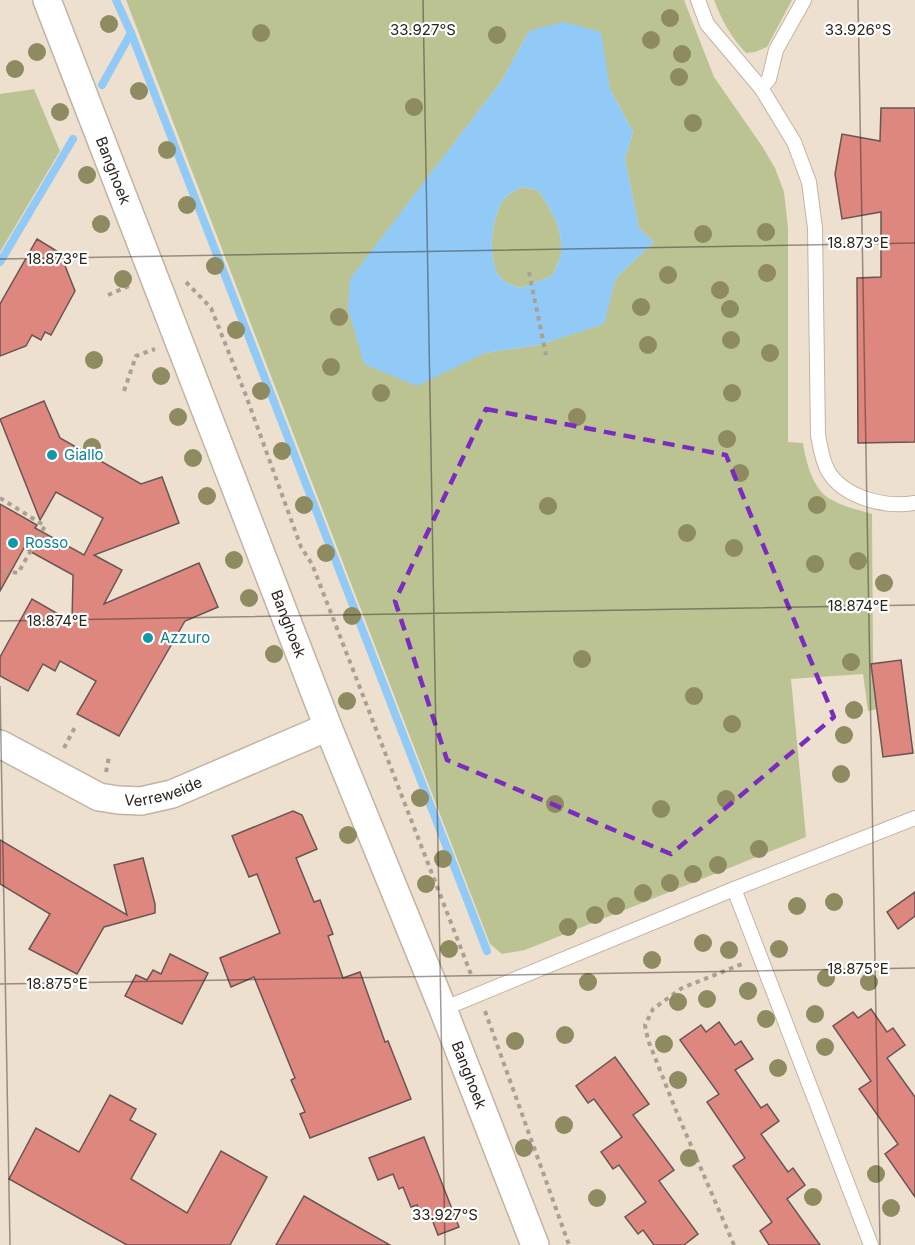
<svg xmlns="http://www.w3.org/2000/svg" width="915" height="1245" font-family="Inter,sans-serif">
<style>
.green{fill:#bbc393;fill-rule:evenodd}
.water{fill:#91caf7;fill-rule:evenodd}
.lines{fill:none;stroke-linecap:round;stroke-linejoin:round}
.stream{stroke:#91caf7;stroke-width:8}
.building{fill:#de877f;stroke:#695553;stroke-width:1.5}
.service-casing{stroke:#c1b4a4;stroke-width:16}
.minor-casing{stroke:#c1b4a4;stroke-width:30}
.path{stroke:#aca093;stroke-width:4;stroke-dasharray:4.5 4.5;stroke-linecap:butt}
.service{stroke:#fff;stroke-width:14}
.minor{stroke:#fff;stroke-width:27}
.tree{fill:#8d8b5f}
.marked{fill:none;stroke:#7b2cbf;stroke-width:4.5;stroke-dasharray:12 8;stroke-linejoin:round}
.ticks{fill:none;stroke:#2a241e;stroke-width:1.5;stroke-opacity:0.45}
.culture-dot{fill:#0f9aa8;stroke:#fff;stroke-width:2}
.labels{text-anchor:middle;stroke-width:4.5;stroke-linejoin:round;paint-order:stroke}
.street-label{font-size:15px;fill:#2a241e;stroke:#fff}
.culture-label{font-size:15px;fill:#0d838f;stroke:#fff;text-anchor:start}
.ticks-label{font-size:15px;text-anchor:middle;fill:#2a241e;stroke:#fff;stroke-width:4.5;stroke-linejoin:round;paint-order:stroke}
</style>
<rect width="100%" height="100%" fill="#eee0cf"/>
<g class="green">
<path d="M126 0H684L714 77 762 146 775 168 784 192 788 228V442L803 443C806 462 813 491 832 500 844 507 859 510 872 514L873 663 871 664 877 709 868 711 863 674 791 679 806 837 525 950 502 954 490 944ZM529 31 600 32 610 89 633 132 625 159 639 228 654 242 616 278 603 324 539 345 485 353 350 280 502 80Z"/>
<path d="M714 0H792L767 47 755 52 746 53C731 37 722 21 714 0Z"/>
<polygon points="34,89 60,151 0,252 0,94"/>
<path d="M522 187 538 190C550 208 564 230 561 253 560 260 555 269 552 276L521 288C516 286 508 284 503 280 485 267 491 212 506 197 509 193 517 190 522 187Z"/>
</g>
<path class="water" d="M564 22 601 32 610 89 633 132 625 159 639 228 654 242 616 278 604 324 539 345 485 353 417 386 364 364 348 309 350 279 502 80 529 31ZM522 187 538 190C550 208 564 230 561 253 560 260 555 269 552 276L521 288C516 286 508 284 503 280 485 267 491 212 506 197 509 193 517 190 522 187Z"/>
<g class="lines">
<g class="stream">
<polyline points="116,0 131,33 487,951"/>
<polyline points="102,85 131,33"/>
<polyline points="0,262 73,139"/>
</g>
</g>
<g class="building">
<polygon points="881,108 915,108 915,442 858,443 857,278 881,277 881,212 842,219 835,174 842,134 880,141"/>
<polygon points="37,239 60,253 75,291 51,335 45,332 41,340 32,335 26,346 0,356 0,304"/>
<polygon points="44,401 60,438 141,484 162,477 179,523 94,555 122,570 104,604 199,563 218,607 185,621 119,736 77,714 96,681 60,661 55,671 43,664 28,691 0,676 0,657 32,599 72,622 73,575 24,548 0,591 0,504 37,525 35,528 84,555 103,518 56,492 40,520 0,419"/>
<polygon points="901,660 913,753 883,757 871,664"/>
<polygon points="293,811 302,815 317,849 296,858 314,902 320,900 333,934 328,936 343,978 360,972 385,1042 388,1041 411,1099 310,1138 300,1114 305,1112 291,1080 295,1078 254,977 231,987 220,958 280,933 257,874 249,877 232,836"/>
<polygon points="0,840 127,915 114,865 143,858 155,904 155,913 104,927 77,974 29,949 50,914 0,884"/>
<polygon points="915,892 915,916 898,929 887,912"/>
<polygon points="170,954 208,973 182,1024 125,996 136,975 147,980 153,970 161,974"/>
<polygon points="871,1009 887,1032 893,1028 905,1045 887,1058 915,1097 915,1197 885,1154 898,1144 859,1089 871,1081 833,1026 853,1012 858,1018"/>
<polygon points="719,1022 735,1045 741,1041 753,1059 735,1070 761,1108 767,1104 779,1121 761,1134 788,1172 793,1168 805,1185 787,1199 820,1245 769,1245 760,1231 772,1222 733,1166 745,1158 707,1102 719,1094 680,1040 701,1025 706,1032"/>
<polygon points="615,1057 649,1104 633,1115 674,1170 659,1181 698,1234 684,1245 654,1245 643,1230 638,1234 625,1217 646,1202 619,1165 613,1169 601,1152 622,1137 594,1099 588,1103 576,1086"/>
<polygon points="110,1095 136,1109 130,1120 156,1134 131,1179 187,1213 221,1151 267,1177 230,1245 127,1245 9,1179 36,1128 79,1152"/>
<polygon points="424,1137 459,1227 438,1235 428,1209 419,1212 417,1205 411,1207 403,1187 399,1189 393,1174 378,1180 369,1158"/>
<polygon points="304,1196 342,1218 390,1245 276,1245"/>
</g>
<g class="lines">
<g class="service-casing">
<g id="service">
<path d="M698 0 707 24 761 88 794 142 809 182 815 228 818 435C820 446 822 460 828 471 844 498 886 508 915 503"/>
<polyline points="761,88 769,79 776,50 804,0"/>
<polyline points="734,889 871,1245"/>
<polyline points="443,1009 734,889 915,818"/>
</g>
</g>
<g class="minor-casing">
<g id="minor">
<path id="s1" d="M47 0 328 727 443 1009 535 1245"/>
<path id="s2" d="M0 744 99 797 118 800 141 801 172 794 328 727"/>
</g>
</g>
<g class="path">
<polyline points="529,272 546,355"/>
<polyline points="186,282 211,308 245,393 301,547 312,564 472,977"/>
<polyline points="108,295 129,286"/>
<polyline points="124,391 136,356 155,349"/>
<polyline points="0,498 45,526 18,573 0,570"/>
<polyline points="64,748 75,727"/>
<polyline points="106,772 109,757"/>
<polyline points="485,1011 569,1245"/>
<polyline points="734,1245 677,1113 648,1040 645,1025 653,1009 682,988 742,964"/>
</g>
<use href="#service" class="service"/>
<use href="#minor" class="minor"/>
</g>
<g class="tree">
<circle cx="670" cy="18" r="9"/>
<circle cx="109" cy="24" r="9"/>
<circle cx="261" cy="33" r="9"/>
<circle cx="497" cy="35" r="9"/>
<circle cx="651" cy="40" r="9"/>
<circle cx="37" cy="52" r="9"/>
<circle cx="682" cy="54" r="9"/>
<circle cx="15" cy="69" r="9"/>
<circle cx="679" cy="77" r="9"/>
<circle cx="139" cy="91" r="9"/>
<circle cx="414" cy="107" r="9"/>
<circle cx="60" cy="112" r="9"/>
<circle cx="693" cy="123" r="9"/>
<circle cx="167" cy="150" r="9"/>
<circle cx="87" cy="175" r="9"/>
<circle cx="187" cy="205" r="9"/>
<circle cx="101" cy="224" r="9"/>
<circle cx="766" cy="232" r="9"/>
<circle cx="703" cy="234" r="9"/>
<circle cx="215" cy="266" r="9"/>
<circle cx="767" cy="273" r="9"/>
<circle cx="668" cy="275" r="9"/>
<circle cx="123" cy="279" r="9"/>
<circle cx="720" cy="290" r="9"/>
<circle cx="641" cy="307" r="9"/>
<circle cx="730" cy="309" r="9"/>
<circle cx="339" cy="317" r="9"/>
<circle cx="236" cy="330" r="9"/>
<circle cx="731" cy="340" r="9"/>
<circle cx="648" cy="345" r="9"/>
<circle cx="770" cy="353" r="9"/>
<circle cx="94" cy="360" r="9"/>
<circle cx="331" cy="367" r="9"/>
<circle cx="161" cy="376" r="9"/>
<circle cx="261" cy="391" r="9"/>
<circle cx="381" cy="393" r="9"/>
<circle cx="732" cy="393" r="9"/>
<circle cx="178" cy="417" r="9"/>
<circle cx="577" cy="417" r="9"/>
<circle cx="727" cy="439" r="9"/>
<circle cx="92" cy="447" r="9"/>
<circle cx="282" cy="451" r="9"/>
<circle cx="193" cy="458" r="9"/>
<circle cx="740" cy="473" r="9"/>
<circle cx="207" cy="496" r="9"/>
<circle cx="304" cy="505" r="9"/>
<circle cx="817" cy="505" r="9"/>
<circle cx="548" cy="506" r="9"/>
<circle cx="687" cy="533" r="9"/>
<circle cx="734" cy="548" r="9"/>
<circle cx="326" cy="553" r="9"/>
<circle cx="234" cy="560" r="9"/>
<circle cx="858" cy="561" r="9"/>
<circle cx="815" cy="564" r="9"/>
<circle cx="884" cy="583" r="9"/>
<circle cx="249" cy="598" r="9"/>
<circle cx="352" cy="616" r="9"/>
<circle cx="274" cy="654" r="9"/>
<circle cx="582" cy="659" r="9"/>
<circle cx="851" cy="662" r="9"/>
<circle cx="694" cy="696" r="9"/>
<circle cx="347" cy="701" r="9"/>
<circle cx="854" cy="710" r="9"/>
<circle cx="732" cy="724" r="9"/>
<circle cx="844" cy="735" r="9"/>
<circle cx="841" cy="774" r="9"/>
<circle cx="420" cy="798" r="9"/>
<circle cx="726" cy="799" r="9"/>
<circle cx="555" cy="804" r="9"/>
<circle cx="661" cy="809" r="9"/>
<circle cx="348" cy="835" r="9"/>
<circle cx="759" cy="849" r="9"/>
<circle cx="443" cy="859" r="9"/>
<circle cx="718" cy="865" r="9"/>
<circle cx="693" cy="874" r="9"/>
<circle cx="670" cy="883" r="9"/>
<circle cx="426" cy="884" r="9"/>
<circle cx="643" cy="893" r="9"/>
<circle cx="834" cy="902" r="9"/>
<circle cx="616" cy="906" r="9"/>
<circle cx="797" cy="906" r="9"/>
<circle cx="595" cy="915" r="9"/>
<circle cx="568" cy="927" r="9"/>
<circle cx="703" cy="943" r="9"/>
<circle cx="449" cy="949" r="9"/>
<circle cx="779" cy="949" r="9"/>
<circle cx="729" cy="950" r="9"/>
<circle cx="652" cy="960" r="9"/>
<circle cx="826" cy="978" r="9"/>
<circle cx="588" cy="982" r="9"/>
<circle cx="869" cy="982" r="9"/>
<circle cx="748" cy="991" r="9"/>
<circle cx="707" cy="999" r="9"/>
<circle cx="678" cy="1002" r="9"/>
<circle cx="815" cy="1014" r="9"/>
<circle cx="766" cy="1019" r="9"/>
<circle cx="565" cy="1035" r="9"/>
<circle cx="515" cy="1041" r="9"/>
<circle cx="664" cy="1044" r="9"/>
<circle cx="825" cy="1047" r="9"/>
<circle cx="778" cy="1068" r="9"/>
<circle cx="678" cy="1080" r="9"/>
<circle cx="564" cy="1125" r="9"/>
<circle cx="524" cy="1148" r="9"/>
<circle cx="689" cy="1158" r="9"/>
<circle cx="876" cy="1174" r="9"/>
<circle cx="813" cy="1197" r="9"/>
<circle cx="597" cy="1198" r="9"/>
<circle cx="891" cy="1208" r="9"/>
</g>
<path class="marked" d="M486 409 726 455 834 717 671 854 447 760 395 601Z"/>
<path class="ticks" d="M423 0 445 1245M858 0 880 1245M0 259 915 243M0 621 915 605M0 686 10 1245M0 984 915 968"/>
<g class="culture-dot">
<circle cx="52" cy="455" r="6"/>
<circle cx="13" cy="543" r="6"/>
<circle cx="148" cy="638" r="6"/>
</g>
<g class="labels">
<g class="street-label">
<text dy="5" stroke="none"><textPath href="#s1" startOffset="183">Banghoek</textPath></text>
<text dy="5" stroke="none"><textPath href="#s1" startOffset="669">Banghoek</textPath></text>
<text dy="5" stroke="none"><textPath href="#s2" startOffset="178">Verreweide</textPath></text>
<text dy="5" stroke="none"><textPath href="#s1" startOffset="1155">Banghoek</textPath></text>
</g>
<g class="culture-label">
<text x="64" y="460">Giallo</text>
<text x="25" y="548">Rosso</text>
<text x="160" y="643">Azzuro</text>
</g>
</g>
<g class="ticks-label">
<text x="423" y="35">33.927°S</text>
<text x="858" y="35">33.926°S</text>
<text x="858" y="248">18.873°E</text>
<text x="57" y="264">18.873°E</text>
<text x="858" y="611">18.874°E</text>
<text x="57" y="626">18.874°E</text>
<text x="858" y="974">18.875°E</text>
<text x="57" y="989">18.875°E</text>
<text x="445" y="1220">33.927°S</text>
</g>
</svg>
